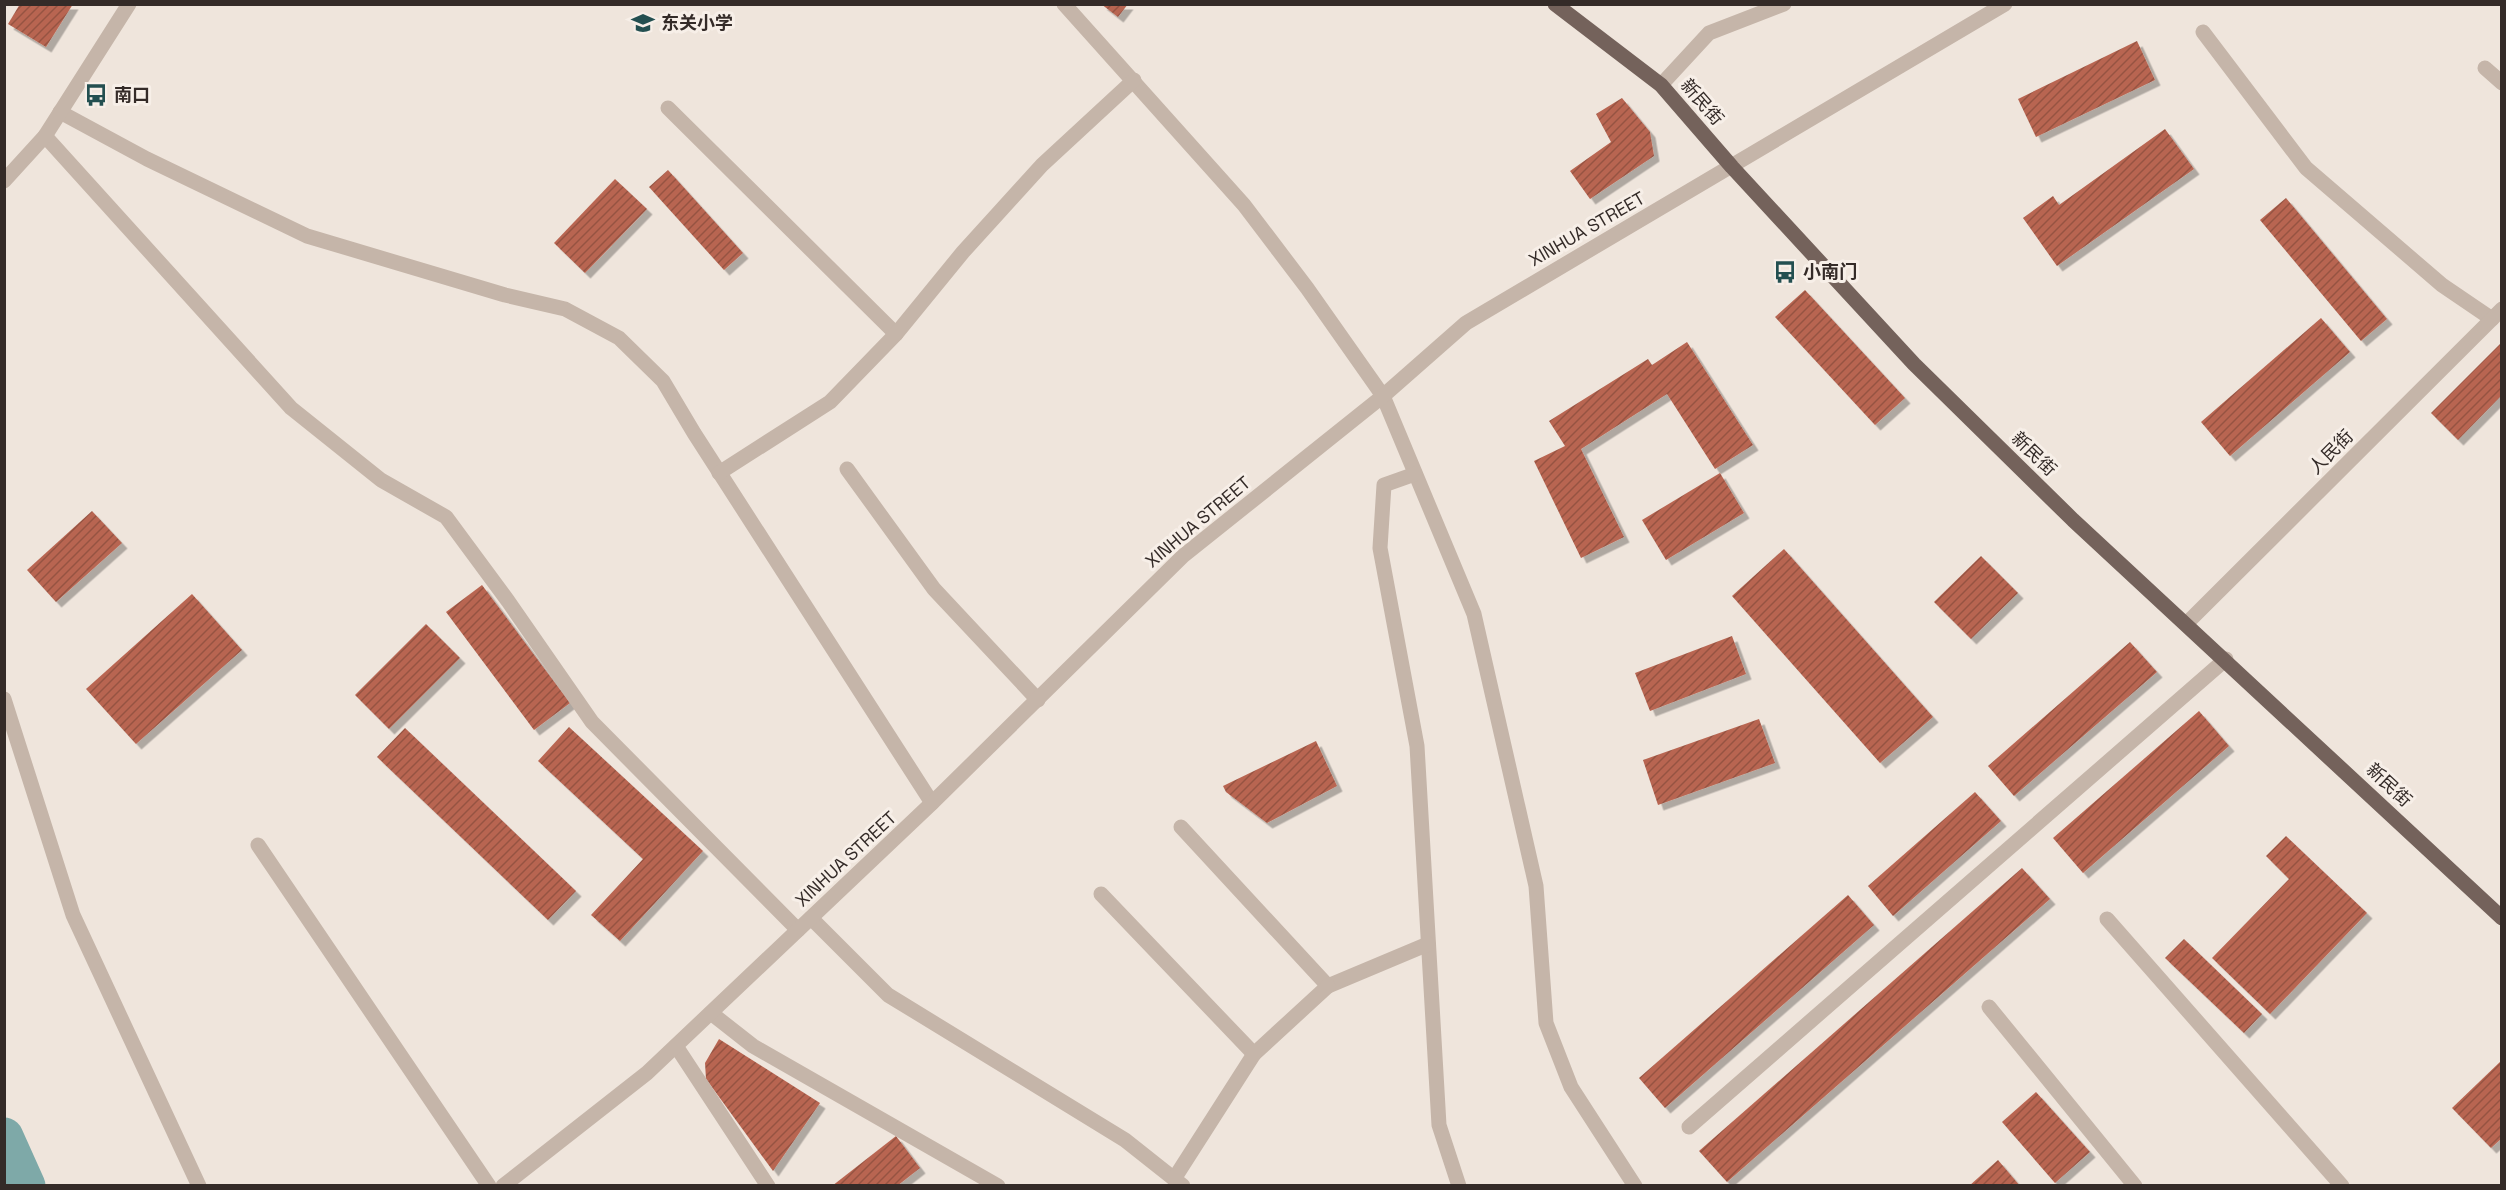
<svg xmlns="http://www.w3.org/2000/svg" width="2506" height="1190" font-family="'Space Grotesk','Noto Sans SC',sans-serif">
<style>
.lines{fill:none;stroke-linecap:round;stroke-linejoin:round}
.river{stroke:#7ea9a8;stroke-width:39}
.building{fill:url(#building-hatch);filter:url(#shadow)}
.minor{stroke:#c5b5a9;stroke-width:15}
.major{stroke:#74625b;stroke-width:15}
.labels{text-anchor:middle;stroke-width:6;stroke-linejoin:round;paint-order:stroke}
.poi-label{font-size:18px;font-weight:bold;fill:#342b28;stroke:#f7efe8;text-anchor:start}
.street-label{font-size:18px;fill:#342b28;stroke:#f7efe8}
</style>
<defs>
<pattern id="building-hatch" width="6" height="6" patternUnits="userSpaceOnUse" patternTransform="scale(1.5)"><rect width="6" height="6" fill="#b86551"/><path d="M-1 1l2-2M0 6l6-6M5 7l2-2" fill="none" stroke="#965343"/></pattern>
<filter id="shadow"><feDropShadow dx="5.5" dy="5.5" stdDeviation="0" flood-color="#0004"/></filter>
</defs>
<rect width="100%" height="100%" fill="#efe5dc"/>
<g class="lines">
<polyline class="river" points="4,1137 26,1186"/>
</g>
<g class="building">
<polygon points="20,4 73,4 46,47 8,24"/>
<polygon points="1101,4 1128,4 1118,17"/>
<polygon points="2137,41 2155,80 2036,137 2018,99"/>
<polygon points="1622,98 1650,132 1654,156 1590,199 1570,171 1611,142 1596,114"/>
<polygon points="2165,129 2194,169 2057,266 2023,218 2053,196 2059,205"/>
<polygon points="668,170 743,253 724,270 649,187"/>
<polygon points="615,179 647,209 585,273 554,243"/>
<polygon points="2286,198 2387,319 2361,341 2260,220"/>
<polygon points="1805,290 1905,398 1875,425 1775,317"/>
<polygon points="2321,318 2350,352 2230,456 2201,422"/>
<polygon points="1687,342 1753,445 1715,469 1667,394 1581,449 1624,537 1581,558 1534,461 1565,446 1549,421 1648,359 1652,365"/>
<polygon points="2502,342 2502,395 2458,440 2431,413"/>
<polygon points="1720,473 1744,513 1666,560 1642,520"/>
<polygon points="92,511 122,543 56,602 27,570"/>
<polygon points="1784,549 1933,717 1880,763 1732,596"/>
<polygon points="1981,556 2018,593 1971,639 1934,602"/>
<polygon points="482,585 570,703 534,730 446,612"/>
<polygon points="192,594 242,650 136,744 86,689"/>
<polygon points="426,624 460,658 389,729 355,695"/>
<polygon points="1732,636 1746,674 1650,711 1635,673"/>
<polygon points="2130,642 2157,672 2014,796 1988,766"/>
<polygon points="2199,711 2229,746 2083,873 2053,838"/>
<polygon points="1759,719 1775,763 1658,805 1643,760"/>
<polygon points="569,727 703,851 620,941 591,915 643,859 538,761"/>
<polygon points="405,728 576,891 548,920 377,757"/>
<polygon points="1316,741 1337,786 1267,823 1226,792 1223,786"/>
<polygon points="1975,792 2001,821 1893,916 1868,886"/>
<polygon points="2286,836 2367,913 2270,1014 2212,958 2289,879 2266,856"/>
<polygon points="2022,868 2050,899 1727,1182 1699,1151"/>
<polygon points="1848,895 1874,925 1665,1108 1639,1078"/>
<polygon points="2184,939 2262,1014 2244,1033 2165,958"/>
<polygon points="719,1039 820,1103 773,1171 706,1079 705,1063"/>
<polygon points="2502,1060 2502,1138 2491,1148 2452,1108"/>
<polygon points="2036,1092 2090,1152 2055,1183 2002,1122"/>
<polygon points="896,1136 920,1168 897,1186 832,1186"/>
<polygon points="1998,1160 2020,1186 1969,1186"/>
</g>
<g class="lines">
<g class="minor">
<polyline points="1064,4 1244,205 1307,288 1383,396 1474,614 1536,886 1546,1023 1571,1087 1635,1186"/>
<polyline points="2203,32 2306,168 2442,285 2492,319"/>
<polyline points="2485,68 2502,83"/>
<polyline points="1661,85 1709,33 1784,4"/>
<polyline points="668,108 896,334"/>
<polyline points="60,112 147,159 307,236 505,295 565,309 619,338 663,381 694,433 932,803"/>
<polyline points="45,136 291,408 381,480 446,517 508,601 592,722 798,930"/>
<polyline points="4,181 45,136 129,4"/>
<polyline points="847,469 934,589 1038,700"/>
<polyline points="719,473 830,402 896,334 963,252 1042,165 1134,80"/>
<polyline points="1415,474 1384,485 1380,548 1417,746 1439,1125 1459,1186"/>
<polyline points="2187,623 2502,309"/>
<polyline points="4,699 73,915 199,1186"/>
<polyline points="1181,827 1328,986 1428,944"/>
<polyline points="258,845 489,1186"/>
<polyline points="1101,894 1254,1054 1328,986"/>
<polyline points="811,918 888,995 1125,1140 1183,1186"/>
<polyline points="2107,919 2342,1186"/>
<polyline points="1989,1007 2135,1186"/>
<polyline points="711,1013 753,1046 998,1186"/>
<polyline points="676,1046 768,1186"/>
<polyline points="1689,1127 2226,659"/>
<polyline points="1174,1179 1254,1054"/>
<polyline points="503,1186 647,1073 932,803 1183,556 1383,396 1466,323 2005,4"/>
</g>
<polyline class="major" points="1555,4 1661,85 1732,167 1914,364 2073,520 2502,918"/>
</g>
<defs>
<g id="school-bare" transform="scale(1.8)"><path d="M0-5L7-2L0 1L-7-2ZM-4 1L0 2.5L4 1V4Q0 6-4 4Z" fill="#234f50" stroke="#f7efe8" stroke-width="2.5" paint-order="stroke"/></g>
<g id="bus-bare" transform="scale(1.8)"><path d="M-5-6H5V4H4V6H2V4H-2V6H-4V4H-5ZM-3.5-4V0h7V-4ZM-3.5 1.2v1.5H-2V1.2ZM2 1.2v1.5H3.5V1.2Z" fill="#234f50" stroke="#f7efe8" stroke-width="2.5" paint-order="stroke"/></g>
</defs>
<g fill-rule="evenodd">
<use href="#school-bare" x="643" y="23"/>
<use href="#bus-bare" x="96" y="95"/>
<use href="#bus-bare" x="1785" y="272"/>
</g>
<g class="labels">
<g class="poi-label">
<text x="661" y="29">东关小学</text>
<text x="114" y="101">南口</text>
<text x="1803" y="278">小南门</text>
</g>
<g class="street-label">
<text transform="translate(1702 102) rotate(49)" y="6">新民街</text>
<text transform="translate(1587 229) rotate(-30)" y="6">XINHUA STREET</text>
<text transform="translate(2331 452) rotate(-45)" y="6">人民街</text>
<text transform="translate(2034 454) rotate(44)" y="6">新民街</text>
<text transform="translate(1198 522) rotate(-40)" y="6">XINHUA STREET</text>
<text transform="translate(2389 785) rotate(43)" y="6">新民街</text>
<text transform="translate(846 859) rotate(-43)" y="6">XINHUA STREET</text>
</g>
</g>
<rect width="2506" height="1190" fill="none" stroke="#342b28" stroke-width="12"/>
</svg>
